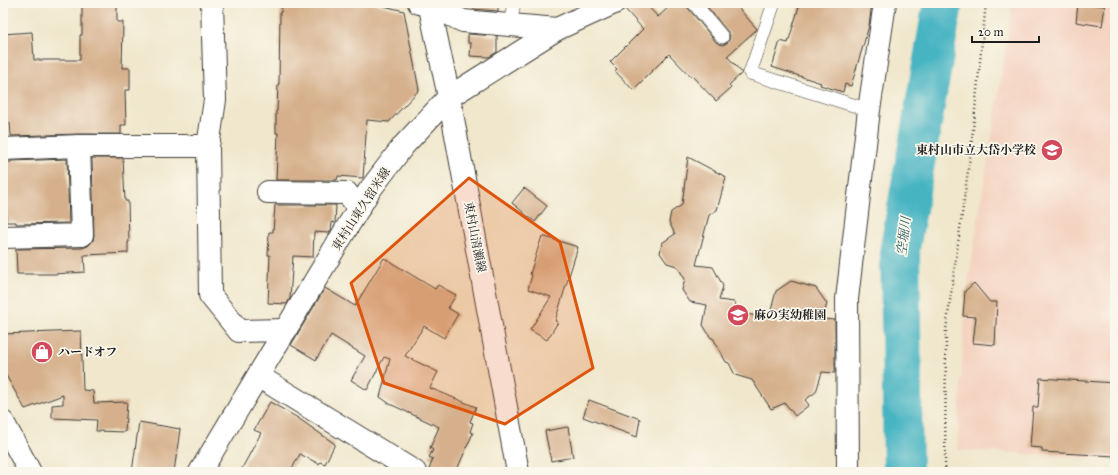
<svg xmlns="http://www.w3.org/2000/svg" width="1118" height="475" font-family="'IM FELL Great Primer','Noto Serif JP',serif">
<style>
.built{fill:#f4d3c1}
.lines{fill:none;stroke-linecap:round;stroke-linejoin:round}
.river{stroke:#46b4c2;stroke-width:40}
.building{fill:#d6b08c}
.lane-casing{stroke:#3c3a36;stroke-width:14}
.street-casing{stroke:#3c3a36;stroke-width:24}
.secondary-casing{stroke:#3c3a36;stroke-width:24}
.path{stroke:#3c3a36;stroke-width:2.5;stroke-dasharray:1 3;stroke-linecap:butt}
.lane{stroke:#fff;stroke-width:13}
.street{stroke:#fff;stroke-width:22}
.secondary{stroke:#fff;stroke-width:22}
.marked{fill:#de560d;fill-opacity:0.2;stroke:#de560d;stroke-width:3;stroke-linejoin:round}
.labels{text-anchor:middle;stroke-width:3.5;stroke-linejoin:round;paint-order:stroke}
.poi-label{font-size:12px;font-weight:bold;fill:#1c1c1c;stroke:#fbf7ec;text-anchor:start}
.street-label{font-size:12px;fill:#1c1c1c;stroke:#fbf7ec}
.water-label{font-size:13px;font-style:italic;fill:#2f6067;stroke:#fbf7ec}
</style>
<rect width="100%" height="100%" fill="#fbf7ec"/>
<filter id="ink" filterUnits="userSpaceOnUse"><feTurbulence type="fractalNoise" baseFrequency=".025" numOctaves="2"/><feDisplacementMap in="SourceGraphic" scale="8" xChannelSelector="R" yChannelSelector="G"/><feConvolveMatrix kernelMatrix="1 2 1 2 8 2 1 2 1" color-interpolation-filters="sRGB"/></filter>
<filter id="wash" filterUnits="userSpaceOnUse"><feTurbulence type="fractalNoise" baseFrequency=".012" numOctaves="4" result="noise"/><feDisplacementMap in="SourceGraphic" scale="16" xChannelSelector="R" yChannelSelector="G"/><feGaussianBlur stdDeviation="0.9" result="paint"/><feColorMatrix in="noise" values="0 0 0 0 0 0 0 0 0 0 0 0 0 0 0 0 0 1.4 0 .05"/><feComposite in="paint" operator="in"/></filter>
<g filter="url(#wash)">
<rect width="100%" height="100%" fill="#f0e7cc"/>
<polygon class="built" points="1013,3 1115,3 1115,459 957,450 966,296"/>
<g class="lines">
<polyline class="river" points="903,472 900,248 943,3"/>
</g>
<g id="blocks">
<g class="building">
<polygon points="82,3 117,3 117,22 123,22 122,68 130,68 130,90 125,90 126,125 121,125 121,134 79,134 11,136 10,123 3,123 3,74 5,73 3,34 32,32 34,60 80,60 80,35 82,35"/>
<polygon points="282,3 372,3 404,11 419,90 389,122 367,120 363,178 338,176 337,180 276,180 278,133 276,133 276,111 277,111 278,84 279,84 280,12 281,12"/>
<polygon points="474,3 498,3 498,11 473,9"/>
<polygon points="626,3 645,3 658,17 673,3 686,3 688,8 716,42 719,44 723,45 727,43 729,40 730,35 728,32 704,3 734,3 757,29 727,56 742,73 729,85 731,88 716,101 692,76 691,77 669,54 633,90 615,71 617,69 610,62 643,29 625,9"/>
<polygon points="800,3 872,3 869,26 851,86 845,84 843,92 820,85 821,83 772,67 780,41 788,43"/>
<polygon points="1078,3 1105,6 1102,26 1076,22"/>
<polygon points="468,34 497,36 497,52 489,57 470,56 471,43 468,43"/>
<polygon points="688,157 726,177 717,210 709,215 696,265 713,267 723,286 719,300 734,302 740,313 769,318 776,291 791,281 816,288 827,304 822,319 835,320 835,373 822,372 816,392 805,400 809,405 795,416 785,403 771,409 752,380 735,375 729,363 726,362 713,338 711,338 703,325 707,305 690,302 682,290 685,279 677,266 667,263 660,253 662,243 675,234 669,222 671,212 682,205"/>
<polygon points="92,158 123,158 125,201 128,201 129,242 128,242 128,253 84,255 85,272 54,274 17,274 16,249 82,248 88,246 93,241 94,235"/>
<polygon points="67,159 69,223 16,224 16,222 6,222 6,184 4,163 11,162 11,161"/>
<polygon points="524,188 547,206 535,222 512,203"/>
<polygon points="275,205 336,205 335,223 332,222 331,230 329,233 314,232 313,257 293,256 290,298 287,304 268,303 270,255 268,255 269,232 273,232"/>
<polygon points="542,236 578,247 555,321 558,322 547,340 530,330 551,297 528,289 532,275 530,274"/>
<polygon points="384,258 435,289 438,285 456,295 448,308 458,314 444,338 424,326 405,356 438,372 430,388 476,407 470,422 473,423 470,432 473,433 456,472 428,472 433,459 429,457 433,450 430,448 439,427 390,404 380,397 390,359 384,357 367,390 351,380 365,356 331,335 316,360 291,345 325,288 355,306"/>
<polygon points="974,283 990,302 997,302 995,345 973,343 976,317 963,316 965,291"/>
<polygon points="81,331 83,390 93,391 94,403 127,402 125,432 96,431 97,420 52,418 52,405 63,404 63,395 25,409 3,370 3,334"/>
<polygon points="1040,378 1115,383 1115,456 1042,452 1042,448 1030,447 1033,407 1038,407"/>
<polygon points="589,400 640,419 637,437 583,417"/>
<polygon points="270,402 298,418 335,444 325,464 320,462 319,464 300,454 290,472 240,472 261,433 254,430"/>
<polygon points="139,422 180,429 174,472 132,472"/>
<polygon points="568,427 573,457 551,461 545,431"/>
</g>
</g>
</g>
<g filter="url(#ink)">
<use href="#blocks" fill-opacity="0" stroke="#3c3a36" stroke-width="1"/>
<g class="lines">
<g class="lane-casing">
<g id="lane">
<polyline points="694,3 722,37"/>
<polyline points="774,3 750,73 869,110"/>
<polyline points="510,25 514,3"/>
</g>
</g>
<g class="street-casing">
<g id="street">
<polyline points="212,3 215,100 208,146 210,295 239,331 286,330"/>
<polyline points="419,3 430,5 463,21 557,29"/>
<polyline points="79,146 208,146"/>
<polyline points="3,149 79,146 82,235 3,237"/>
<polyline points="268,192 347,193 359,208"/>
<polyline points="258,376 415,472"/>
<polyline points="848,472 847,299 869,110 885,3"/>
</g>
</g>
<g class="secondary-casing">
<g id="secondary">
<polyline points="429,3 449,97 518,472"/>
<polyline points="3,422 30,472"/>
<polyline points="200,472 369,191 404,145 449,97 557,29 614,3"/>
</g>
</g>
<polyline class="path" points="945,472 946,330 971,149 986,3"/>
<use href="#lane" class="lane"/>
<use href="#street" class="street"/>
<use href="#secondary" class="secondary"/>
</g>
</g>
<path class="marked" d="M469 178 560 242 593 368 505 424 384 383 351 283Z"/>
<defs>
<g id="school-disc" transform="scale(1.15)"><circle r="9.5" fill="#d1495b" stroke="#fbf7ec"/><path d="M0-5L7-2L0 1L-7-2ZM-4 1L0 2.5L4 1V4Q0 6-4 4Z" fill="#fff"/></g>
<g id="shop-disc" transform="scale(1.15)"><circle r="9.5" fill="#d1495b" stroke="#fbf7ec"/><path d="M-5-2.5h2.3a2.7 3.5 0 0 1 5.4 0H5L5.5 6h-11ZM-1.5-2.5h3a1.5 2.3 0 0 0-3 0Z" fill="#fff"/></g>
</defs>
<g fill-rule="evenodd">
<use href="#school-disc" x="1052" y="150"/>
<use href="#school-disc" x="738" y="315"/>
<use href="#shop-disc" x="42" y="352"/>
</g>
<g class="labels">
<g class="poi-label">
<text x="1036" y="154" text-anchor="end">東村山市立大岱小学校</text>
<text x="754" y="319">麻の実幼稚園</text>
<text x="58" y="356">ハードオフ</text>
</g>
<g class="street-label">
<text transform="translate(361 209) rotate(-57)" y="4">東村山東久留米線</text>
<text transform="translate(475 237) rotate(79)" y="4">東村山清瀬線</text>
</g>
<g class="water-label">
<text transform="translate(903 236) rotate(-83)" y="5">空堀川</text>
</g>
</g>
<rect width="1118" height="475" fill="none" stroke="#fbf7ec" stroke-width="16"/>
<path d="M972 36v6h67v-6" fill="none" stroke="#1c1c1c" stroke-width="2"/>
<text x="978" y="36" font-size="12" fill="#1c1c1c" stroke="#fbf7ec" stroke-width="3" paint-order="stroke">20 m</text>
</svg>
